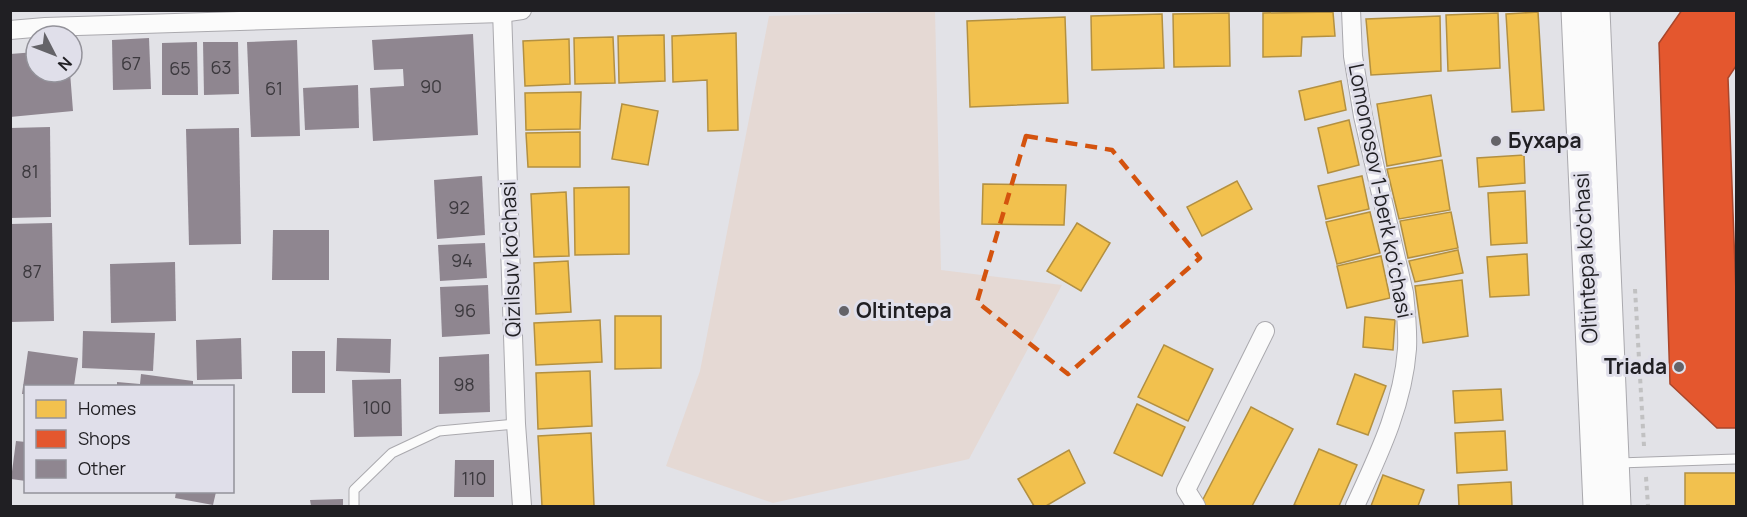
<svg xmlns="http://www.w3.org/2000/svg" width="1747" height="517" font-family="Manrope,sans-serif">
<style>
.industrial{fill:#e5d9d4}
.homes{fill:#f2c14e;stroke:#b39041;stroke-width:1.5}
.shops{fill:#e4572e;stroke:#a9462b;stroke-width:1.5}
.building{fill:#8f8690}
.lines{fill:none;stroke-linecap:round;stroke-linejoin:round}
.service-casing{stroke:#aaa9ae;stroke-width:11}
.minor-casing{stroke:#aaa9ae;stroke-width:20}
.secondary-casing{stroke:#aaa9ae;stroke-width:29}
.path{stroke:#c1c1c2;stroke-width:4;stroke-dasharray:4.5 4.5;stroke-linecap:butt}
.service{stroke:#fbfbfb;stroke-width:9}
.minor{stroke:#fbfbfb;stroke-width:18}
.secondary{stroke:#fbfbfb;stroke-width:27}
.marked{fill:none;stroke:#d4530e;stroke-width:4.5;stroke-dasharray:12 8;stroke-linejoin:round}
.poi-dot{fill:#646368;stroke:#e0dfea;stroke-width:2}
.labels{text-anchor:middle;stroke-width:6;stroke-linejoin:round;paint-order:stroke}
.number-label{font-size:18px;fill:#3c393e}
.poi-label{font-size:21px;font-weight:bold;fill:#201f23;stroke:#e0dfea;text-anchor:start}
.street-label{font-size:21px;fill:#201f23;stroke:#e0dfea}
</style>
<rect width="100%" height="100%" fill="#e2e2e7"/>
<polygon class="industrial" points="935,11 941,270 1062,285 969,459 773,503 666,466 700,371 769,16"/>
<g class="homes">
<polygon points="1333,12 1335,36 1302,37 1301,56 1263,57 1263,13"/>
<polygon points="1538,12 1544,110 1512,112 1506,14"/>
<polygon points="1229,13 1230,66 1174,67 1173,14"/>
<polygon points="1498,13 1500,68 1448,71 1446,15"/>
<polygon points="1162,14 1164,68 1092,70 1091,16"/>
<polygon points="1440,16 1441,71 1371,75 1366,19"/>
<polygon points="1065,17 1068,103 970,107 967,21"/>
<polygon points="736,33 738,130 708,131 707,80 673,82 672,36"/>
<polygon points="664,35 665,81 619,83 618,36"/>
<polygon points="613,37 615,83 575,84 574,38"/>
<polygon points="569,39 570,84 525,86 523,41"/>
<polygon points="1341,81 1346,110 1305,120 1299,91"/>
<polygon points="581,92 580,129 526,130 525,93"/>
<polygon points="1431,95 1441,156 1387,166 1377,104"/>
<polygon points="622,104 658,111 648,165 612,159"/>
<polygon points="1349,120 1359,165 1328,173 1318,128"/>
<polygon points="580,132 580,167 528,167 526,133"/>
<polygon points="1524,155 1525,183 1479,187 1477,158"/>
<polygon points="1442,160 1450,210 1399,219 1387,169"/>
<polygon points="1362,176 1369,209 1326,219 1318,186"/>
<polygon points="1237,181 1252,209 1202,236 1187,207"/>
<polygon points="983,184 1066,185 1064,225 982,224"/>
<polygon points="629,187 629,254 575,255 574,188"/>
<polygon points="1525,191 1527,243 1491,245 1488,193"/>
<polygon points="566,192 569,256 534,257 531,194"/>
<polygon points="1370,212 1380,253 1337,264 1326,222"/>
<polygon points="1451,212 1458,248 1408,258 1400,221"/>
<polygon points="1077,223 1110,243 1081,291 1047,271"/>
<polygon points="1458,250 1463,273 1415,282 1409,261"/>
<polygon points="1527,254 1529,295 1490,297 1487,257"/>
<polygon points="1381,256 1390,298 1347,308 1337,266"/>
<polygon points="568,261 571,312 536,314 534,263"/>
<polygon points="1462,280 1468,336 1423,343 1415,286"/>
<polygon points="615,316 661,316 661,368 615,369"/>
<polygon points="1365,317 1395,320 1393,350 1363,347"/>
<polygon points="600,320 602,362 536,365 534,323"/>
<polygon points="1164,345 1213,369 1188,421 1138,397"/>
<polygon points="590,371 592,426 538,429 536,373"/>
<polygon points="1355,374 1386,386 1368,435 1337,424"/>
<polygon points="1501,389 1503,420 1455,423 1453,391"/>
<polygon points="1137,404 1185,427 1162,476 1114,453"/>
<polygon points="1251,407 1293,429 1252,506 1203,506 1200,505"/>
<polygon points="1505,431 1507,470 1457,473 1455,433"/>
<polygon points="591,433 594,506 542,506 538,436"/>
<polygon points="1319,449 1357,465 1339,506 1299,506 1294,505"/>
<polygon points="1069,450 1085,483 1046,506 1034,506 1018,479"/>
<rect x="1685" y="473" width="51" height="33"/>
<polygon points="1383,475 1424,490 1418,506 1371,506"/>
<polygon points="1511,482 1512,506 1459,506 1458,485"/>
</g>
<polygon class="shops" points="1682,10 1736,10 1736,66 1728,78 1736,293 1736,428 1717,428 1670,384 1659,43"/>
<g class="building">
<polygon points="473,34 478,135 373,141 370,88 404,86 403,69 374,70 372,40"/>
<polygon points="149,38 151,89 113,90 112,40"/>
<polygon points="297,40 300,136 251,137 247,42"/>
<polygon points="197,42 198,95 162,95 162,43"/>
<polygon points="203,42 238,42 239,94 204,95"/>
<polygon points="36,52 36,72 70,72 73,111 10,117 10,54"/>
<polygon points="358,85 359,128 305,130 303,88"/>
<polygon points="50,127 51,217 10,218 10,128"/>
<polygon points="239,128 241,244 189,245 186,129"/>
<polygon points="482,176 485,235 437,239 434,180"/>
<polygon points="52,223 54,321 10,322 10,224"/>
<polygon points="273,230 329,230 329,280 272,280"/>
<polygon points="485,243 487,278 440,281 438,245"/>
<polygon points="175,262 176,321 111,323 110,264"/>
<polygon points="488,285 490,334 442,337 440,287"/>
<polygon points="83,331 155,333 153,371 82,368"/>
<polygon points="241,338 242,379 197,380 196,340"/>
<polygon points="337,338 391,339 390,373 336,371"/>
<polygon points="28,351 78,358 74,386 26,386 26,394 22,394"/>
<rect x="292" y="351" width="33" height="42"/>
<polygon points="489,354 490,412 439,414 439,357"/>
<polygon points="141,374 193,381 193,386 117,386 117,382 140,384"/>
<polygon points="401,379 402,436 354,437 352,380"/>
<polygon points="16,441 26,442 26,481 11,479"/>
<polygon points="455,460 494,460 494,497 454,497"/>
<polygon points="176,492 216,492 213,505 175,498"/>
<polygon points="343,499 343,506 311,506 310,500"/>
</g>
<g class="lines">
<g class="service-casing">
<g id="service">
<polyline points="1619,463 1736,459"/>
<polyline points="354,506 354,490 392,453 439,431 516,424"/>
</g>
</g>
<g class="minor-casing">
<g id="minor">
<polyline points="502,10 516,424 522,506"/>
<path d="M1351 10 1353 56 1363 116 1404 293C1406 312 1408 330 1407 349 1403 405 1378 456 1355 506"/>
<polyline points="10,30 45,27 502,13 522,10"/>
<polyline points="1196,506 1186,490 1265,331"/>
</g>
</g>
<g class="secondary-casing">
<g id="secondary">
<polyline points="1575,10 1597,506"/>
<polyline points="1596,10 1617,506"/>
</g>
</g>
<g class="path">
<polyline points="1635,289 1644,446"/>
<polyline points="1646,477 1648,506"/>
</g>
<use href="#service" class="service"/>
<use href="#minor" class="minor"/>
<use href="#secondary" class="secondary"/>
</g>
<path class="marked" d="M1026 136 1112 150 1200 258 1068 374 977 302Z"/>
<g class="poi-dot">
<circle cx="1496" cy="141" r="6"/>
<circle cx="844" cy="311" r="6"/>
<circle cx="1679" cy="367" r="6"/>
</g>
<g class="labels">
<g class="number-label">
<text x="131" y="70">67</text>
<text x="221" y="74">63</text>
<text x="180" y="75">65</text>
<text x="431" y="93">90</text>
<text x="274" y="95">61</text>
<text x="30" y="178">81</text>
<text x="459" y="214">92</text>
<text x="462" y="267">94</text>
<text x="32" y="278">87</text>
<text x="465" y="317">96</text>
<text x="464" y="391">98</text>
<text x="377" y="414">100</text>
<text x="474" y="485">110</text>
</g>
<g class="poi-label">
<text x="1508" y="148">Бухара</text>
<text x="856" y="318">Oltintepa</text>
<text x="1667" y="374" text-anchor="end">Triada</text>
</g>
<g class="street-label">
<text transform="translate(1380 191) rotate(79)" y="7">Lomonosov 1-berk koʻchasi</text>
<text transform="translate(1586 258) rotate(-93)" y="7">Oltintepa ko'chasi</text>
<text transform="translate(511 259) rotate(-92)" y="7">Qizilsuv ko'chasi</text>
</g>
</g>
<rect width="1747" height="517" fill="none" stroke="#201f23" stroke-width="24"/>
<rect x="24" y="385" width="210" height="108" fill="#e0dfea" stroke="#93929a" stroke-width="1.5"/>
<rect x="36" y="400" width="30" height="18" fill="#f2c14e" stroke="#93929a" stroke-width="1.5"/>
<text x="78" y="415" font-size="18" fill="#201f23">Homes</text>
<rect x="36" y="430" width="30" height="18" fill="#e4572e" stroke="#93929a" stroke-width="1.5"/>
<text x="78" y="445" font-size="18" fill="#201f23">Shops</text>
<rect x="36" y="460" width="30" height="18" fill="#8f8690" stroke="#93929a" stroke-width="1.5"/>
<text x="78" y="475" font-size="18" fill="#201f23">Other</text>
<g transform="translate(54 54) rotate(132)"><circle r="28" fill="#e0dfea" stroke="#93929a" stroke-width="1.5"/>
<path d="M0-4.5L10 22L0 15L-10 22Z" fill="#646368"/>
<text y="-9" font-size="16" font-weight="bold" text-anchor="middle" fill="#201f23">N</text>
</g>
</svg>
